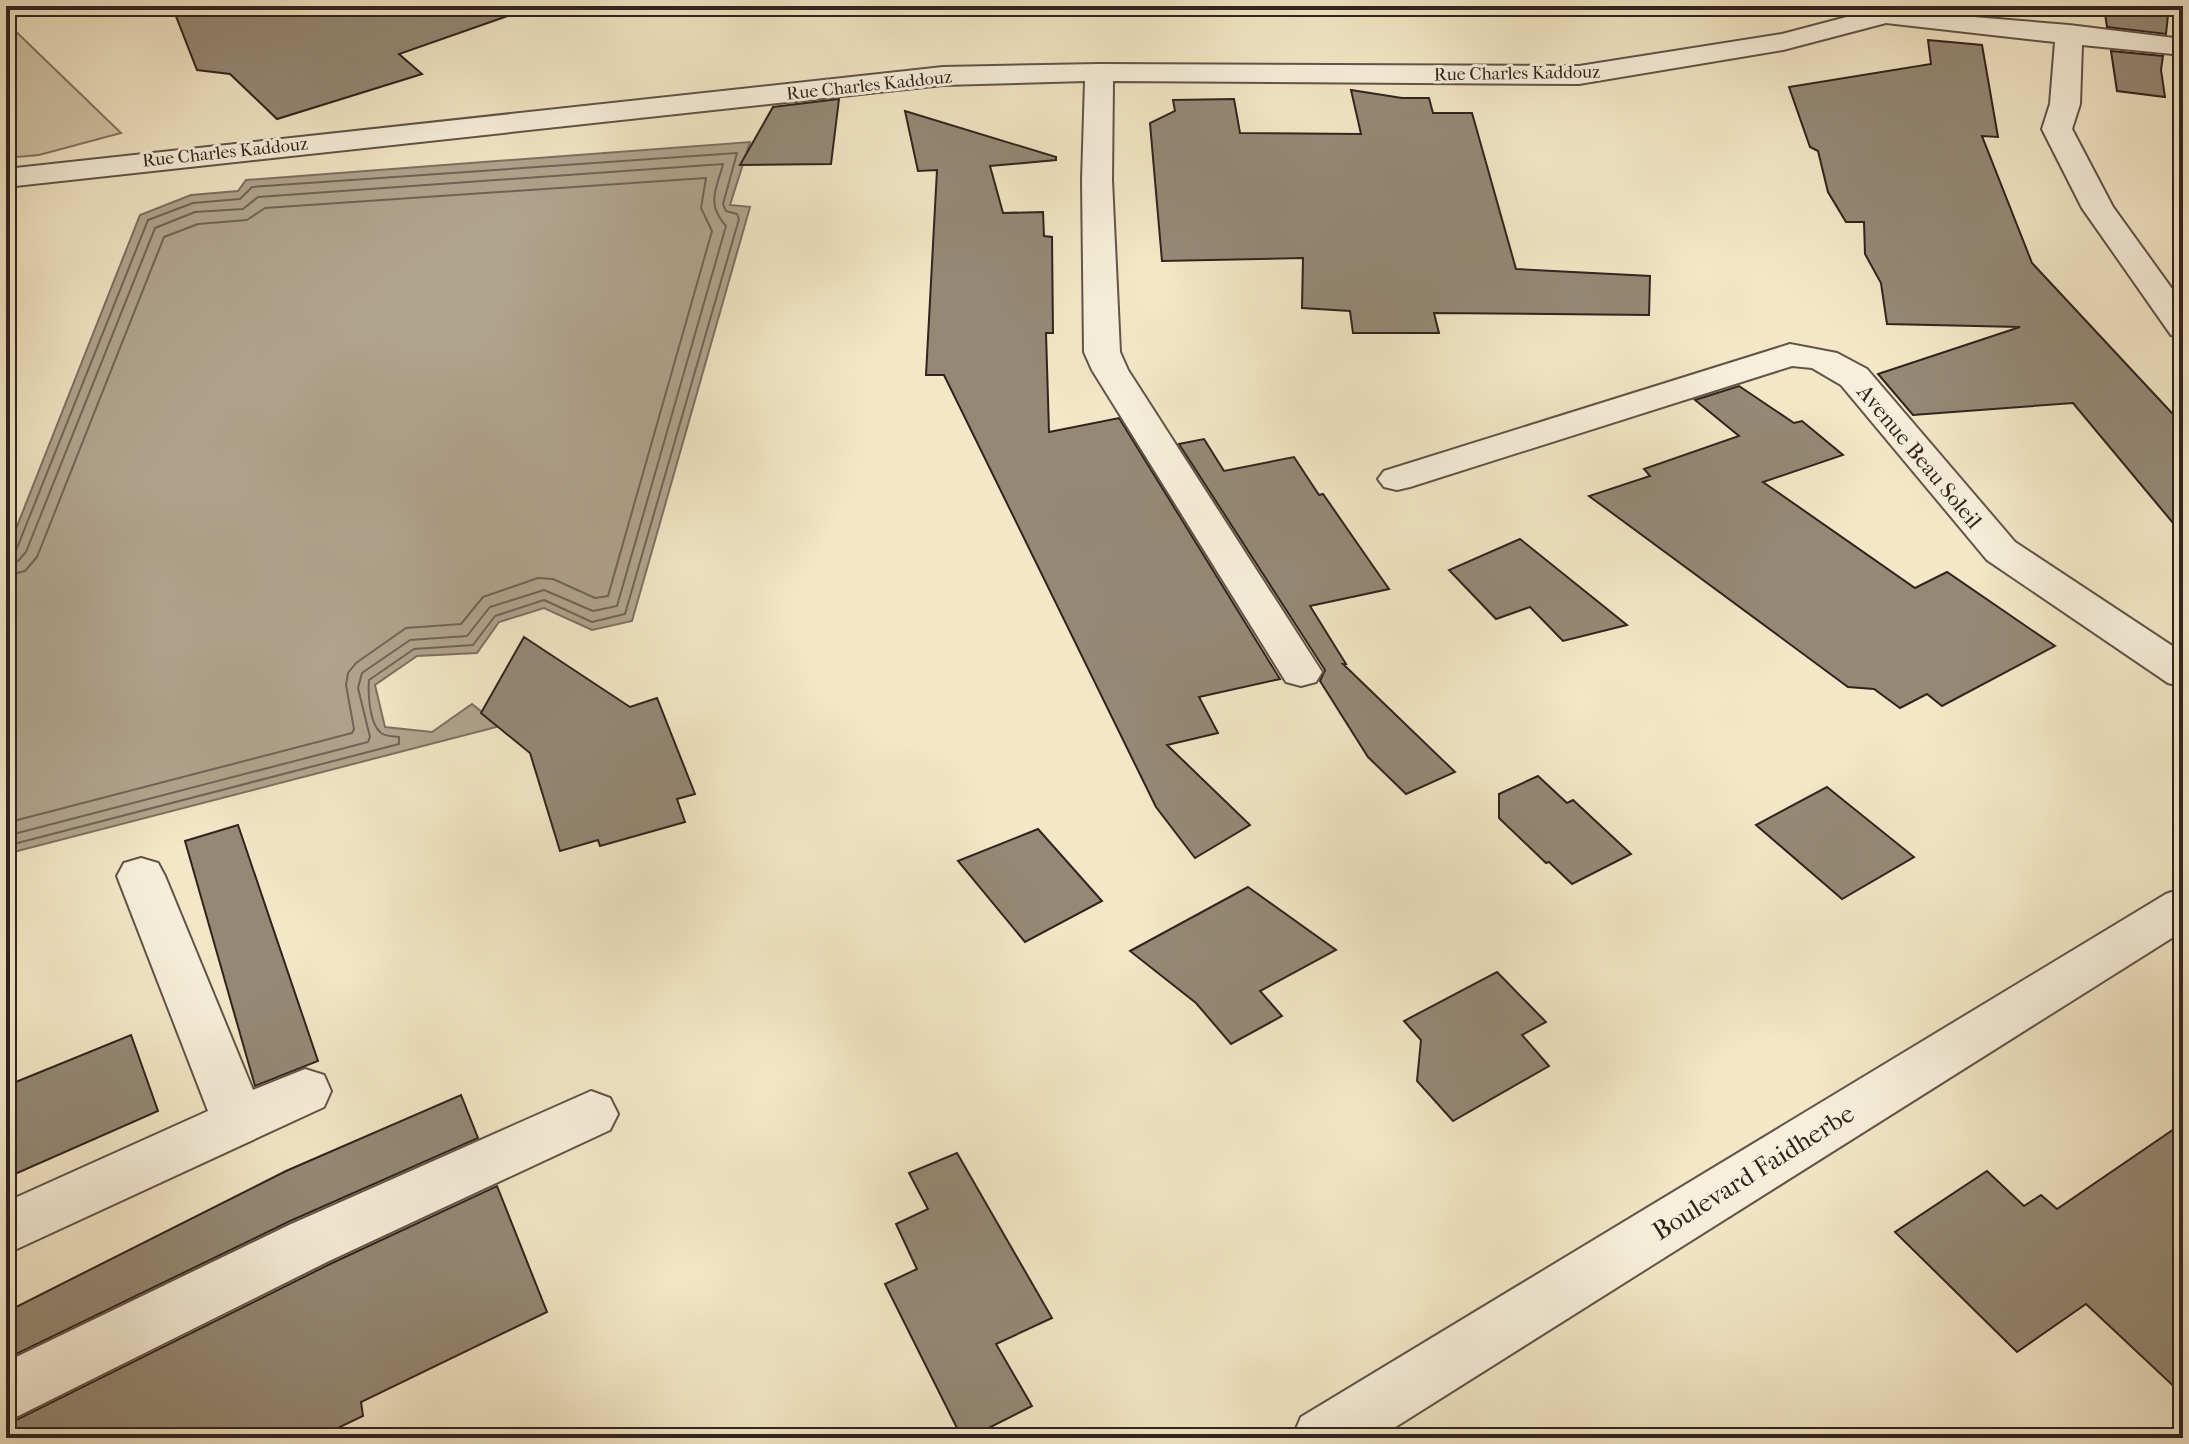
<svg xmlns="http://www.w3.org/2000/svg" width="2189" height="1444" font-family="'IM FELL French Canon',serif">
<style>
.green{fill:#d2c6aa;stroke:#817464;stroke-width:2}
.water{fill:#b1a48e;stroke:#7d7061;stroke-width:2}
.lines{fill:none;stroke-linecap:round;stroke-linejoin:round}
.shore{stroke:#706456;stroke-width:2}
.building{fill:#958976;stroke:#30231e;stroke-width:2}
.minor-casing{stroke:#615448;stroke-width:4}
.minor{fill:#f7efdb;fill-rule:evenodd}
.labels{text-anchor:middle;stroke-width:6;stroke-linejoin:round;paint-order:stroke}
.far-street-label{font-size:18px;fill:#30231e;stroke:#f7efdb}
.street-label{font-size:22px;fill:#30231e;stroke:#f7efdb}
.near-street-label{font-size:26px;fill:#30231e;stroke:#f7efdb}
</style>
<rect width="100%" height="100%" fill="#f3e7c7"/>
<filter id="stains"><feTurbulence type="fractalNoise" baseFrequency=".0025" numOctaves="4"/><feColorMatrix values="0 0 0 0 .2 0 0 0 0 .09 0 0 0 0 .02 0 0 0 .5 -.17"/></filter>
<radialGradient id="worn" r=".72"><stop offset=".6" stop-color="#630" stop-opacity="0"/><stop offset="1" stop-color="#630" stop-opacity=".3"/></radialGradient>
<polygon class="green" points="6,22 121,133 39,155 6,158"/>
<polygon class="water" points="750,142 730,205 750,207 632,621 592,630 544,608 499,622 477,653 417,656 375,685 385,727 432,732 472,704 500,726 6,854 6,554 140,215 191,195 238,191 246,180"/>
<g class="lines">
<g class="shore">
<path d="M6 554 17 548 148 220 193 203 240 199 252 187 737 153 723 204 726 211 737 214 739 219 625 614 592 622 544 600 495 616 473 645 414 649 369 680C368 693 369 722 380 732 384 737 393 736 399 737V744L6 846"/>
<path d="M6 564 18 561 26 552 155 228 195 212 243 209 258 197 723 164C716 190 706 204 726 226L617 606 593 611 544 590 490 607 467 636 410 640 362 673 358 688 370 737 368 742 6 836"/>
<polyline points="6,576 25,571 37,557 164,237 198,224 247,220 265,208 706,178 701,208 712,231 608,596 595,598 553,579 538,578 483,597 461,624 406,628 356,663 348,673 346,685 354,729 352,733 6,823"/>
</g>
</g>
<g class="building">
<polygon points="172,6 515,6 516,13 399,54 422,74 277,119 230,74 197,70"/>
<polygon points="2104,6 2169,6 2166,34 2107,27"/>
<polygon points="1928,40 1982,45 1998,137 1982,136 2032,263 2183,425 2183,535 2073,403 1913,415 1878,374 2020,327 1887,324 1881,283 1865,254 1864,222 1846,222 1828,192 1818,151 1810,147 1789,87 1931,64"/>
<polygon points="2111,51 2163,56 2161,70 2165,97 2117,91"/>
<polygon points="1351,90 1402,98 1429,98 1433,113 1472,113 1516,269 1650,276 1649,315 1434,313 1439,333 1353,333 1350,311 1302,308 1303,258 1162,261 1150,123 1175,111 1173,100 1234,99 1240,133 1361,134"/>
<polygon points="839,99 831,164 740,165 773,107"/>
<polygon points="905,111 1056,157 1056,160 990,166 1003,213 1043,212 1044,236 1052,237 1053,333 1046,333 1049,432 1119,418 1280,679 1199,697 1218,733 1167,745 1250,825 1195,858 1156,807 944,375 926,375 937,170 918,171"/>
<polygon points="1739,386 1794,423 1802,421 1843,455 1763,482 1915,588 1947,572 2055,646 1942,706 1927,694 1900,708 1874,689 1848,687 1589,496 1650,476 1644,469 1739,436 1695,400"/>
<polygon points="1204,439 1224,471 1294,457 1319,495 1323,494 1389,589 1310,606 1346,664 1343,664 1455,772 1406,794 1368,757 1320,681 1325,670 1179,444"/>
<polygon points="1520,539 1627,625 1563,641 1530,607 1496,619 1449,570"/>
<polygon points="524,637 630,707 657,698 695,794 677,799 685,822 600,846 598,840 560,851 530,753 481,713"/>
<polygon points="1538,776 1567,803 1573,800 1631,854 1572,884 1549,862 1546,863 1499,818 1499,794"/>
<polygon points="1827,787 1914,857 1842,899 1756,825"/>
<polygon points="238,825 318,1061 255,1086 185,841"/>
<polygon points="1038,829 1102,901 1025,942 958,861"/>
<polygon points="1248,887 1336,950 1260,991 1282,1016 1231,1044 1196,1003 1130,951"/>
<polygon points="1497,972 1546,1022 1522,1035 1549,1066 1453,1121 1417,1081 1421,1040 1404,1021"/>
<polygon points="131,1035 158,1111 6,1178 6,1086"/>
<polygon points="461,1095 478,1138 288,1222 6,1359 6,1312 286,1171"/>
<polygon points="2183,1123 2183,1395 2086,1304 2017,1352 1895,1232 1987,1171 2024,1206 2041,1195 2057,1209"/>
<polygon points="957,1153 1052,1318 996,1344 1032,1406 969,1438 962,1438 885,1284 917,1269 896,1224 928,1209 909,1173"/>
<polygon points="497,1186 547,1312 361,1402 363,1416 317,1438 6,1438 6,1425 330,1264"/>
</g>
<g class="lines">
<g class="minor-casing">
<g id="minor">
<polygon points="1877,9 2069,25 2183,39 2183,55 2082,45 2080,104 2072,129 2113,207 2183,304 2183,338 2171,335 2082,208 2042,129 2050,104 2055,42 1886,23 1783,50 1579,84 1113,81 1112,180 1120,352 1128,370 1322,672 1316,682 1301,686 1286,682 1092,370 1084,352 1082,180 1085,81 943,85 6,187 6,169 943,67 1099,64 1579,66 1782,34"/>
<polygon points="1790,344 1837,353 1867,369 2015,542 2183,653 2183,687 2168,683 1987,560 1841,385 1812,368 1792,366 1410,487 1397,490 1384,487 1378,479 1384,471"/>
<polygon points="141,858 158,863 165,876 253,1090 305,1069 324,1075 331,1091 324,1107 6,1254 6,1202 208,1111 117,876 124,863"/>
<polygon points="2183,888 2183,931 1378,1438 1292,1438 1301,1417 2166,894"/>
<polygon points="591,1091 610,1098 618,1114 610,1130 329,1261 6,1422 6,1362 289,1225"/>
</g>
</g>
<use href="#minor" class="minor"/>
</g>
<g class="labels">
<g class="far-street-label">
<text transform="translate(1517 73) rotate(-1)" y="6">Rue Charles Kaddouz</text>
<text transform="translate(869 85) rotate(-6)" y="6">Rue Charles Kaddouz</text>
<text transform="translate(225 152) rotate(-6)" y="6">Rue Charles Kaddouz</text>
</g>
<g class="street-label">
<text transform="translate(1920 456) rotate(50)" y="8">Avenue Beau Soleil</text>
</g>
<g class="near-street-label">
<text transform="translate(1753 1172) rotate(-32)" y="9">Boulevard Faidherbe</text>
</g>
</g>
<rect width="2189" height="1444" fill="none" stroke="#f3e7c7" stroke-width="32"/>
<rect x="8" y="8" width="2173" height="1428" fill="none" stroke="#30231e" stroke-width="4"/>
<rect x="16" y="16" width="2157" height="1412" fill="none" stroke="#30231e" stroke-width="2"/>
<rect width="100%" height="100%" filter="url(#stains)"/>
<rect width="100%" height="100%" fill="url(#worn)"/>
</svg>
